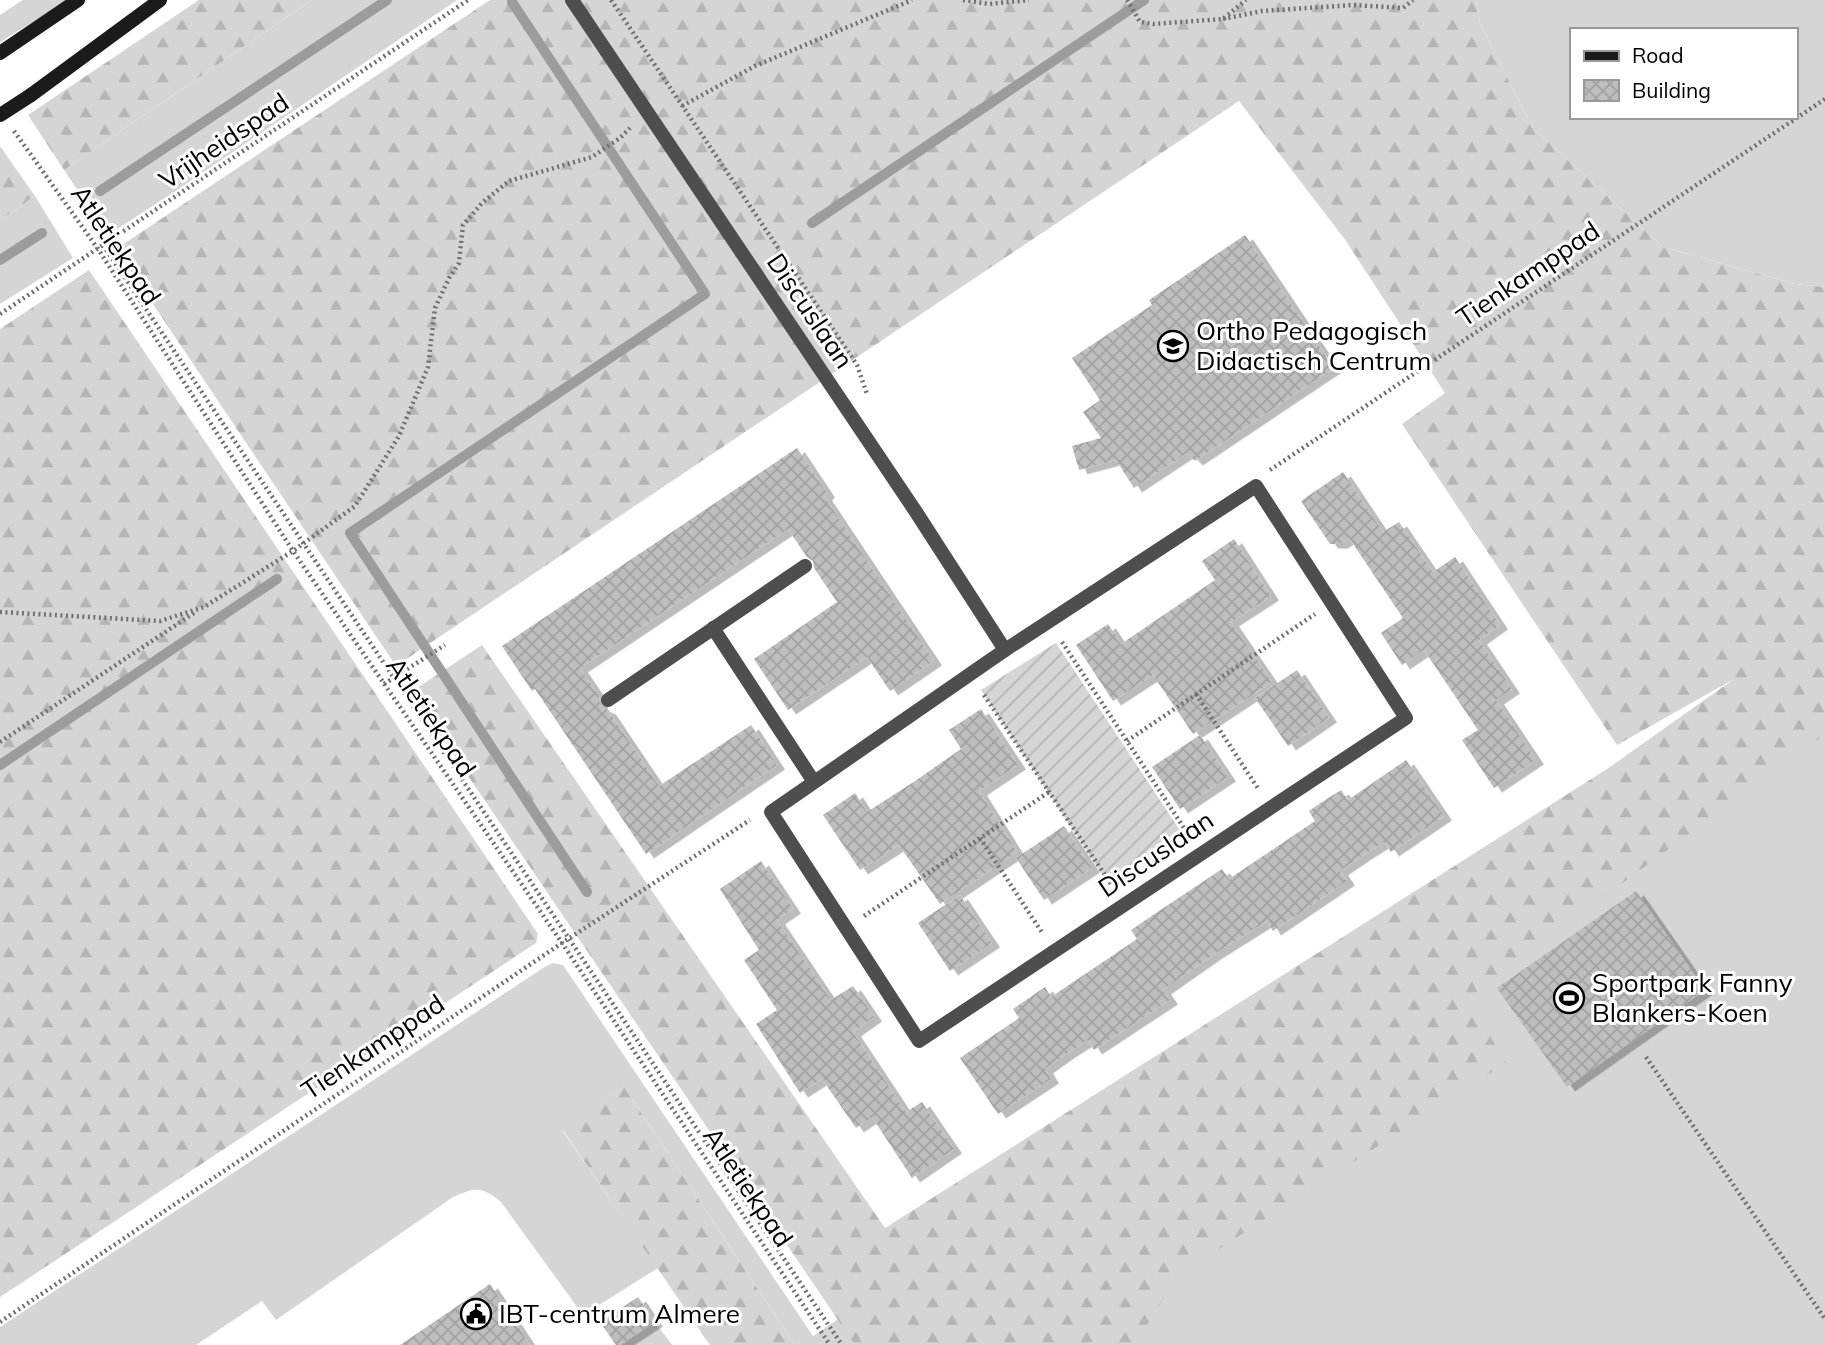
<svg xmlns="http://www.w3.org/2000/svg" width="1825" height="1345" font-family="Mulish,sans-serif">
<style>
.grass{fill:#d5d5d5;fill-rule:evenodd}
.forest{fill:url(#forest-firs)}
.garden{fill:url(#garden-furrows)}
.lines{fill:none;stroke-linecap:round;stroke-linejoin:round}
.stream{stroke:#9c9c9c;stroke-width:10}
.building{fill:url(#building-cross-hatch);filter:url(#shadow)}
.path{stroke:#707070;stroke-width:4.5;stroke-dasharray:2 3.5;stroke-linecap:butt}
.lane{stroke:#4e4e4e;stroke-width:14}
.street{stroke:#4e4e4e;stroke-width:14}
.secondary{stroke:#1b1b1b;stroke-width:14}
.secondary-bridge{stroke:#1b1b1b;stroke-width:14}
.labels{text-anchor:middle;stroke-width:6;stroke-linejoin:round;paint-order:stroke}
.street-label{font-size:26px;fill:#000;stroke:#fff}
.poi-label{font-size:26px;fill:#000;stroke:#fff;text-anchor:start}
</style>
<defs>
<pattern id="forest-firs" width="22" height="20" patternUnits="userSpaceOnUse" patternTransform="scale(1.75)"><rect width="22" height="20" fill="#d5d5d5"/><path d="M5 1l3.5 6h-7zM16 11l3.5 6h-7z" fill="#b5b5b5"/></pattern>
<pattern id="garden-furrows" width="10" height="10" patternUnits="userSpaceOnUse" patternTransform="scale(1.75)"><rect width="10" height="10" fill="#d5d5d5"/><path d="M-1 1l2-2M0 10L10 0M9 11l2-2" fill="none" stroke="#b5b5b5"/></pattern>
<pattern id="building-cross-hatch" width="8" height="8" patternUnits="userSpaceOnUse" patternTransform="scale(1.75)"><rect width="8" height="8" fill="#bebebe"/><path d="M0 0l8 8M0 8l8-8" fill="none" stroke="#a2a2a2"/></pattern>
<filter id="shadow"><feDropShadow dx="8" dy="4.5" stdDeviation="0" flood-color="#0004"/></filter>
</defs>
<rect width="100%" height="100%" fill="#fff"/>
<g class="grass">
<polygon points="23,0 69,0 0,42 0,15"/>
<polygon points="312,0 457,0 174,192 108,235 64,170"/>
<path d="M1477 0H1825V287L1795 284 1663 247 1532 127 1480 23ZM1571 30H1795V117H1571Z"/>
<polygon points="35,196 73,258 0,304 0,220"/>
<path d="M1825 651V1345H795L624 1087 562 1130 658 1268 583 1315 501 1202C482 1186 475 1187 453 1197L276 1320 262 1301 196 1345H0V1327L543 968 552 963 563 965 813 1336Z"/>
<polygon points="655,1322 672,1345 620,1345"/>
</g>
<g class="forest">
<polygon points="199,0 312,0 64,170 28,115"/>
<polygon points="490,0 1477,0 1480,23 1532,127 1663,247 1795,284 1825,287 1825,737 1814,741 1468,998 1506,1063 1177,1276 1135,1345 855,1345 411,692 482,645 885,1228 1607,769 1734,679 1617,745 1402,424 1445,393 1346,241 1239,101 396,666 116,249"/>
<polygon points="0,146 35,196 0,220"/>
<polygon points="89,270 538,934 536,943 0,1297 0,329"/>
<polygon points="624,1087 795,1345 710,1345 562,1129"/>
</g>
<polygon class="garden" points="1056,643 1183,835 1108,883 981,690"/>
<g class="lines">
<g class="stream">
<polyline points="512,2 705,294 350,533 587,892"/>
<polyline points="100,191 387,0"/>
<polyline points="812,223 1144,0"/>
<polyline points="0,260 42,233"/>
<polyline points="0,765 277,579"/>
</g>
</g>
<g class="building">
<polygon points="1245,235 1334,368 1195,461 1187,453 1134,488 1116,460 1079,470 1072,446 1101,438 1083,412 1100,400 1072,358 1152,305 1149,300"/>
<polygon points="797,448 827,493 824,496 934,661 890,691 867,657 788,710 754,659 837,602 814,568 813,561 807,557 788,529 580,668 599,696 600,705 603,708 608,710 659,786 751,725 777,765 646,854 535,689 532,691 502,646"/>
<polygon points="1343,472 1383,532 1399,522 1433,572 1455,557 1500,625 1479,640 1512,689 1496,700 1536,760 1494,788 1462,740 1478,730 1424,650 1402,665 1381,633 1403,618 1349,538 1340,544 1330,544 1301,501"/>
<polygon points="1234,539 1271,596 1231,622 1272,682 1193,734 1153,675 1113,701 1076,645 1108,624 1121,644 1215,580 1202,561"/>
<polygon points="1297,670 1329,718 1288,746 1255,698"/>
<polygon points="981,709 1018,765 979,791 1017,852 940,904 899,845 860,870 823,815 855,793 867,812 915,781 961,749 949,730"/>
<polygon points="1200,735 1228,777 1180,809 1152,767"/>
<polygon points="1406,760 1444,816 1391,852 1384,842 1362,856 1340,871 1347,881 1273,931 1267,921 1213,955 1163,990 1170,1000 1094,1050 1088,1040 1066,1054 1045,1069 1051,1079 998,1114 960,1058 1019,1018 1013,1009 1045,987 1051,997 1137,939 1131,930 1153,915 1222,869 1229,879 1315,821 1309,811 1325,800 1341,790 1348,800"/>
<polygon points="1064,826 1092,868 1044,900 1016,858"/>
<polygon points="761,861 793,909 777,920 831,1000 853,986 874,1017 853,1032 906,1112 922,1102 954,1149 912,1178 872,1117 856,1128 822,1079 800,1093 756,1024 777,1010 744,960 759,950 720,889"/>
<polygon points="1636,891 1705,990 1567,1087 1497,988"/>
<polygon points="960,895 992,943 950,971 918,923"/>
<polygon points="490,1284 530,1345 400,1345"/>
<polygon points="638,1297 655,1322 620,1345 616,1345 600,1322"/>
</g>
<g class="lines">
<g class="path">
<polyline points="611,0 857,365 867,394"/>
<polyline points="963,0 989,4 1029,0"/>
<polyline points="1127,0 1140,22 1153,24 1223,19 1246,0"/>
<polyline points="1223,19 1262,11 1354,5 1403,8 1413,0"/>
<polyline points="682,106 755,66 912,0"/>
<polyline points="14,131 98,249 293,551 562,943 830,1345"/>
<polyline points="103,245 842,1345"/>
<polyline points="0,314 468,0"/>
<polyline points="1270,470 1825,99"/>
<polyline points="0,612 160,621 204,607 293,551 355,506 399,436 428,367 435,308 449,278 459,263 463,225 483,202 509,181 592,157 620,138 630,128"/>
<polyline points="1062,642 1188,834"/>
<polyline points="384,684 445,645"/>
<polyline points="1196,694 1259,790"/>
<polyline points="984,695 1111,884"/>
<polyline points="1127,741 1315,614"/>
<polyline points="0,742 197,611"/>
<polyline points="980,838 1043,934"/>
<polyline points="864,916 1049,792"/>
<polyline points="1646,1057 1825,1319"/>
<polyline points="0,1322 562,943 750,820"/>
</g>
<g class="lane">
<polyline points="713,628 814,782"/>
<polyline points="608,700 805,566"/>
</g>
<g class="street">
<polyline points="572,0 916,512 1005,650"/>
<polygon points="1256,486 1406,718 919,1041 771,812 1005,650"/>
</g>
<g class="secondary">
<polyline points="0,53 78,0"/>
<polyline points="31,95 160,0"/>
</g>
<polyline class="secondary-bridge" points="0,115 31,95"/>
</g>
<defs>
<g id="university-ring" transform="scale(1.575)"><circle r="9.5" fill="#fff" stroke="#000" stroke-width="1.5"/><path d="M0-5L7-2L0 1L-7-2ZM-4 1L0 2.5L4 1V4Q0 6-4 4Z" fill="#000"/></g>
<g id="stadium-ring" transform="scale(1.575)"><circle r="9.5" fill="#fff" stroke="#000" stroke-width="1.5"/><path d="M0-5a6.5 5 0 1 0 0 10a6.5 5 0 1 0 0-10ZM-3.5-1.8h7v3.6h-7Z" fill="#000"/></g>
<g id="civic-ring" transform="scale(1.575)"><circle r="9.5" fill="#fff" stroke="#000" stroke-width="1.5"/><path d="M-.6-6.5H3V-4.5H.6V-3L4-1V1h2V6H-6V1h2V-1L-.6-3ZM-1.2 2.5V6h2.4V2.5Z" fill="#000"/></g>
</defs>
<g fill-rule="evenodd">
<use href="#university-ring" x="1173" y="346"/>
<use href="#stadium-ring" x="1569" y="998"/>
<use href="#civic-ring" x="476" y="1314"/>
</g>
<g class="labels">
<g class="street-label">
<text transform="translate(224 141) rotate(-34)" y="9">Vrijheidspad</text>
<text transform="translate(116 245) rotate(56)" y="9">Atletiekpad</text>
<text transform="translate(1528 274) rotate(-34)" y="9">Tienkamppad</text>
<text transform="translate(810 311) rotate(56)" y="9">Discuslaan</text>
<text transform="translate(431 717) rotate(56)" y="9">Atletiekpad</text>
<text transform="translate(1156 854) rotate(-34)" y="9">Discuslaan</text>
<text transform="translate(373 1047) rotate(-34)" y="9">Tienkamppad</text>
<text transform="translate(748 1187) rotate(56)" y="9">Atletiekpad</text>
</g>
<g class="poi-label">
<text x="1196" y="340">Ortho Pedagogisch<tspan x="1196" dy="30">Didactisch Centrum</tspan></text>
<text x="1592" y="992">Sportpark Fanny<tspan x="1592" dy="30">Blankers-Koen</tspan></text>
<text x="499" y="1323">IBT-centrum Almere</text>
</g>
</g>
<rect x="1570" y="28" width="228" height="91" fill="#ffffff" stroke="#999999" stroke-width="2"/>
<rect x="1584" y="51" width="35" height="10" fill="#1b1b1b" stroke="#999999" stroke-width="2"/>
<text x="1632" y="63" font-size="21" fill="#000000">Road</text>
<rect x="1584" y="80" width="35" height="21" fill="url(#building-cross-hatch)" stroke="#999999" stroke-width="2"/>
<text x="1632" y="98" font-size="21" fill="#000000">Building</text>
</svg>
